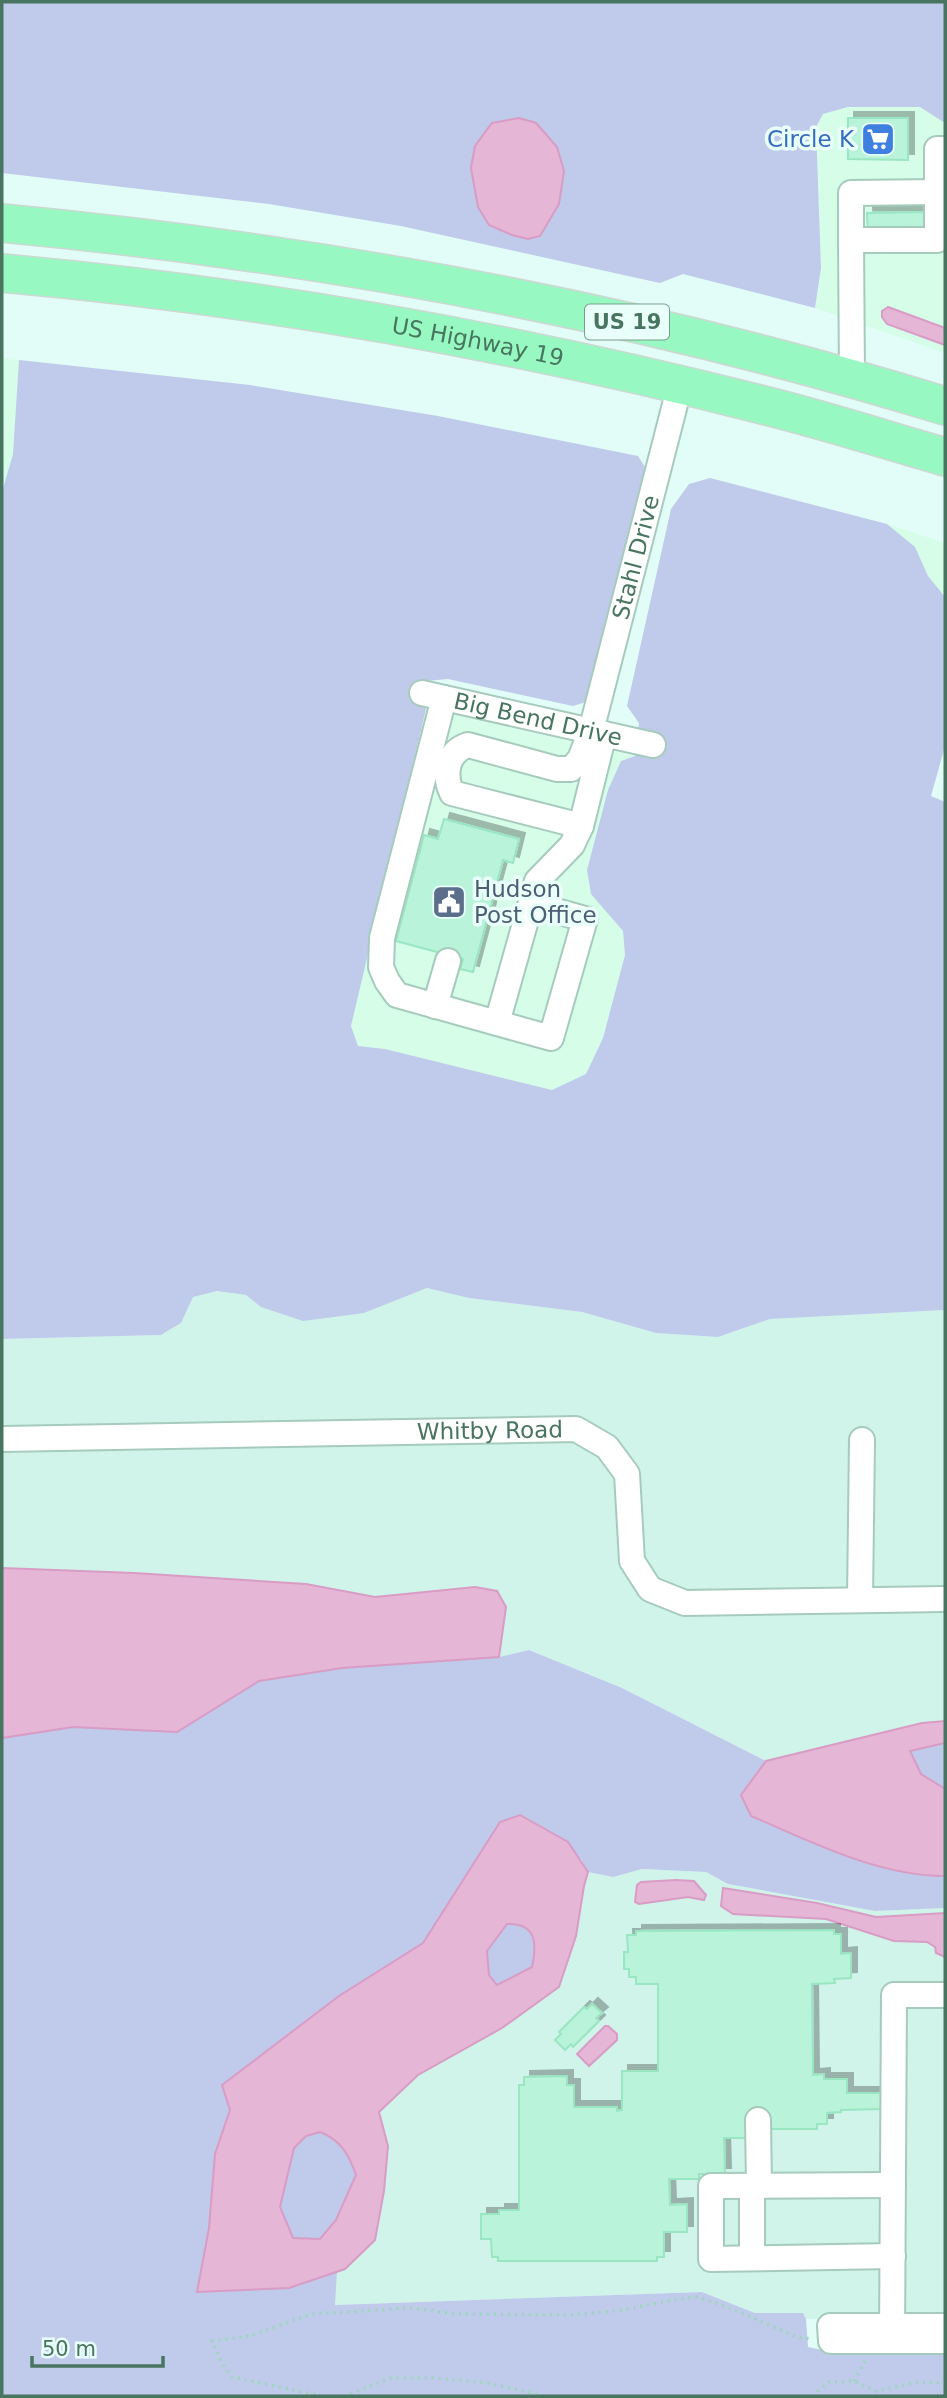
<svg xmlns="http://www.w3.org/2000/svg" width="947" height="2398" font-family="'DejaVu Sans',sans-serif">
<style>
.residential{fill:#d0f4ea}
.commercial{fill:#d5fde8}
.green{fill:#c0caea}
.water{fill:#e6b6d7;stroke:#d89cc5;stroke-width:2;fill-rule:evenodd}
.building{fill:#b9f3d9;stroke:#99e6c3;stroke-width:2;filter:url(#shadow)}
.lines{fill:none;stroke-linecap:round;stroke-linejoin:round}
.minor-casing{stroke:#a6cbbd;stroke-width:28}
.highway-casing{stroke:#ccd8d2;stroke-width:40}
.path{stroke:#9cd7bd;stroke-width:3.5;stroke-dasharray:2 5;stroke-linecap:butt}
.minor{stroke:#fff;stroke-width:24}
.highway{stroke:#97f9c1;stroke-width:37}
.labels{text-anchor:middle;stroke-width:7;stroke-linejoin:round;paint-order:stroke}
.shield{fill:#e9fffa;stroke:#789e8e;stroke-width:2}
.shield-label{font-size:21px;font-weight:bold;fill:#48755f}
.shop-label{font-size:23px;fill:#366cbe;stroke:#e9fffa;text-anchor:end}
.street-label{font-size:23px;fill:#48755f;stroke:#e9fffa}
.service-label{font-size:23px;fill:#4e5e75;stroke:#e9fffa;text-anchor:start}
</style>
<defs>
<filter id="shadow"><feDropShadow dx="6" dy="-6" stdDeviation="0" flood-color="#0004"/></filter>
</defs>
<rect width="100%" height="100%" fill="#e2fdf7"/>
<g class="residential">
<polygon points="427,1288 469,1298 582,1312 656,1333 718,1337 770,1319 945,1310 945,1721 922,1723 766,1761 622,1688 529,1650 499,1657 505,1607 475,1587 375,1597 306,1584 134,1573 2,1568 2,1339 161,1335 181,1323 193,1296 217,1291 246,1295 261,1307 364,1313"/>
<polygon points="642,1869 706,1872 728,1884 875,1911 945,1908 945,2318 806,2319 803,2313 755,2313 702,2292 334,2305 337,2272 345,2269 375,2240 384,2192 388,2146 378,2112 418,2075 502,2028 584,1886 588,1872 612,1877"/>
</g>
<g class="commercial">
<polygon points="848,107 920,107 945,123 945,353 815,308 821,268 816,127 823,114"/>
<polygon points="2,358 19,360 13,454 2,492"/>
<polygon points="887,524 945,543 945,597 928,576 915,547"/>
<polygon points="426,709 635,756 621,761 608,790 587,870 610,915 623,931 625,955 603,1038 586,1074 552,1090 385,1049 358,1046 351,1026"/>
</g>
<g class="green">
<polygon points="2,2 945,2 945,123 920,107 848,107 823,114 816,127 821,268 815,308 683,274 660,283 401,226 269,204 2,173"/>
<polygon points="19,360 250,385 438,416 638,456 645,467 591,692 586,702 573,706 448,679 415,682 413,687 426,709 351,1026 358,1046 385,1049 552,1090 586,1074 603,1038 625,955 623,931 591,894 587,870 608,790 621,761 635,756 639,723 627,706 671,509 689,484 710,478 887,524 915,547 928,576 945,597 945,746 931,796 945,802 945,1310 770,1319 718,1337 656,1333 582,1312 469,1298 427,1288 364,1313 303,1321 261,1307 246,1295 217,1291 193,1297 181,1323 161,1335 2,1339 2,492 13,454"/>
<path d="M529 1650 622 1688 766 1761 741 1795 751 1817C813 1842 878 1876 945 1876V1908L875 1911 728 1884 706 1872 642 1869 613 1877 588 1872 581 1859 500 1822 423 1943 339 1996 292 2033 230 2110 215 2154 209 2228 197 2291 289 2288 337 2272 335 2305 702 2292 755 2313H803L806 2319 808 2347 822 2350H945V2396H2V1738L73 1727 177 1732 259 1681 342 1668 499 1657Z"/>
<polygon points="938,1743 945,1743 945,1789 921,1774 910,1751"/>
<path d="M507 1924C537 1924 536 1943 532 1967L497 1985 489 1975 487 1951Z"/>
<path d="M320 2132C341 2140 349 2155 357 2175L336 2220 320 2239 293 2238 280 2207 294 2148 306 2136Z"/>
</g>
<g class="water">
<polygon points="519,118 536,123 557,147 564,171 559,204 540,236 528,239 512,235 489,225 478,207 471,168 475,146 492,123"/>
<polygon points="888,307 945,328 945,345 887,324 882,317 882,311"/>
<polygon points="2,1568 134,1573 306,1584 375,1597 475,1587 497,1591 506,1607 499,1657 342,1668 259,1681 177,1732 73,1727 2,1738"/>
<path d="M945 1721V1743L910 1751 921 1774 945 1789V1876C878 1876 812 1842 751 1816L741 1795 766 1761 922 1723Z"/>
<path d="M520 1815 568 1842 588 1872 584 1886 576 1936 559 1987 502 2028 418 2075 379 2112 388 2146 384 2191 375 2240 345 2269 289 2288 197 2292 209 2228 215 2154 230 2110 222 2085 339 1996 423 1943 500 1822ZM507 1924C537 1923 537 1944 532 1967L497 1985 489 1975 487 1951ZM320 2132C341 2140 349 2155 356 2175L336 2220 320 2239 293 2238 280 2207 294 2148 306 2136Z"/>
<polygon points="676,1880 694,1881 706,1895 704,1900 688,1897 639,1904 635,1902 637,1885 641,1882"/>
<polygon points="723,1888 817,1903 876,1917 945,1913 945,1957 936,1953 935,1947 927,1942 894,1941 826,1919 733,1914 721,1906"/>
<polygon points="605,2026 608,2026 617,2034 617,2040 589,2066 577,2054"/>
</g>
<g class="building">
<polygon points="848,118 908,118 908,160 848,159"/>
<polygon points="929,212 929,232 868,233 867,213"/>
<polygon points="444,819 519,839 513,863 503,860 473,972 460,969 463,959 396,941 424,835 438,839"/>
<polygon points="834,1930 834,1934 841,1934 841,1954 851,1953 851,1978 834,1979 835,1983 812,1984 813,2075 824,2074 824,2079 847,2079 847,2093 883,2093 883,2109 841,2110 841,2112 827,2113 827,2124 817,2124 817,2129 765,2129 750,2138 724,2138 725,2174 699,2174 699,2179 669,2179 670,2205 687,2204 687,2232 664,2232 664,2257 657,2257 657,2261 498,2261 498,2257 492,2257 491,2239 481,2239 481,2214 499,2214 499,2210 519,2210 519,2085 524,2085 524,2077 567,2076 567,2085 574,2085 574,2107 617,2107 617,2111 622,2110 622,2071 658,2071 658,1984 636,1984 636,1977 629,1977 629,1969 624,1969 624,1952 628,1952 627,1935 636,1935 636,1931"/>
<polygon points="592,2004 602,2013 596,2018 599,2021 573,2047 571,2044 565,2050 555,2040 561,2034 559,2032 584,2007 587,2009"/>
</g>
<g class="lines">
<g class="minor-casing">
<g id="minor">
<polyline points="851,240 851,193 937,192"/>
<polyline points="852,378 851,240 937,240 937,149 945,149"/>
<path id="s1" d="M422 693 653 745"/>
<polyline points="444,698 382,938 381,967 387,981 397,995 497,1023 537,881 572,845 581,826 604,734"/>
<path id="s2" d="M581 826 452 793C443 774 447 752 468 745L557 769H571L580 759 591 731 680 385"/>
<polyline points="435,1006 448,961"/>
<polyline points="497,1023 551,1038 585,919 531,904"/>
<path id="s3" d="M2 1439 576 1429 607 1447 627 1474 632 1561 650 1589 685 1603 945 1599"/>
<polyline points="860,1599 862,1440"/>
<polyline points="758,2120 759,2186"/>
<polyline points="893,2185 711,2186 711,2259 893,2256"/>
<polyline points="752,2186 752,2258"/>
<polyline points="945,2326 830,2326 831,2341 945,2341"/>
<polyline points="892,2341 894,1995 945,1995"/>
</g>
</g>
<g class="highway-casing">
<g id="highway">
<path d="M2 223C320 253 639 312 945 406"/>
<path id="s4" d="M2 273C260 296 516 342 767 406 827 421 886 440 945 457"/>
</g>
</g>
<g class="path">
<polyline points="854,2381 865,2361"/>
<polyline points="322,2396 232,2377 223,2365 212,2341 250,2336 311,2314 412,2308 454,2314 573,2315 616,2311 673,2300 697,2297 725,2306 797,2337 811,2339"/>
<polyline points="344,2396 391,2378 433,2378 488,2383 545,2396"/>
<polyline points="812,2396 829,2382 854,2381 875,2391 919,2382 945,2383"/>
</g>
<use href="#minor" class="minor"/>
<use href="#highway" class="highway"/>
</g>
<defs>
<g id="supermarket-square" transform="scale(1.75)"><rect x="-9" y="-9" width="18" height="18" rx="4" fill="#3f7fe0" stroke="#e9fffa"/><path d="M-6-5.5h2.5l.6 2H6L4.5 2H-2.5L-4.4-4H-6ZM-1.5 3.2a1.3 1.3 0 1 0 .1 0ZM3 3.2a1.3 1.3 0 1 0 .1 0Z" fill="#fff"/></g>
<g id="civic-square" transform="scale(1.75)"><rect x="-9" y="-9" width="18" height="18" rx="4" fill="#5c6f8a" stroke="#e9fffa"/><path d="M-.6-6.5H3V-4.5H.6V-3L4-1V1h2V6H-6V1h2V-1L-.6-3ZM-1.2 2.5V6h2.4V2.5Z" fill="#fff"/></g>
</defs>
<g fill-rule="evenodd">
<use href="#supermarket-square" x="878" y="139"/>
<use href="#civic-square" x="449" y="902"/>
</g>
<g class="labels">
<rect class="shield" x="585" y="304.5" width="84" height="35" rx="5"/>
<g class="shield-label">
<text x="627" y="329">US 19</text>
</g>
<g class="shop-label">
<text x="854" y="147">Circle K</text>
</g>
<g class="street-label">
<text dy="8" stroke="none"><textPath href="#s4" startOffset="481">US Highway 19</textPath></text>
<text dy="8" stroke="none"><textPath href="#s2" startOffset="520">Stahl Drive</textPath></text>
<text dy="8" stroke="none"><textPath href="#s1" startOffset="119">Big Bend Drive</textPath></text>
<text dy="8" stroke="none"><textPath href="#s3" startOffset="488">Whitby Road</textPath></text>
</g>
<g class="service-label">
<text x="474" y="897">Hudson<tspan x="474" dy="26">Post Office</tspan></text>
</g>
</g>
<rect width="947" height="2398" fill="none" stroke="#48755f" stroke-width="7"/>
<path d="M32 2356v10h131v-10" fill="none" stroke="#48755f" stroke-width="3.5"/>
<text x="42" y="2356" font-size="21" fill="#48755f" stroke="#e9fffa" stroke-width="5" paint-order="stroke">50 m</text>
</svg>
